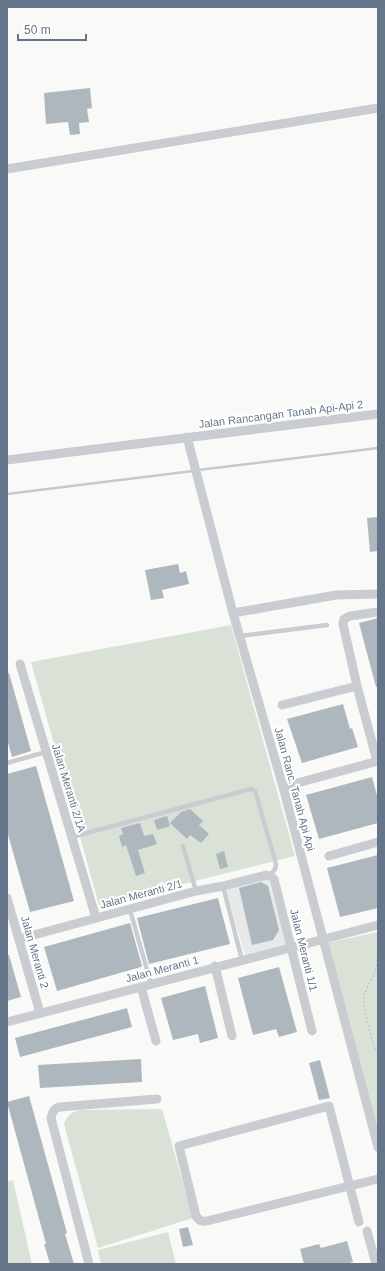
<svg xmlns="http://www.w3.org/2000/svg" width="385" height="1271" font-family="Helvetica,sans-serif">
<style>
.built{fill:#e7e9e8}
.green{fill:#dae2d8}
.lines{fill:none;stroke-linecap:round;stroke-linejoin:round}
.stream{stroke:#c1cbd1;stroke-width:2.5}
.building{fill:#afb7be}
.path{stroke:#c2c4c7;stroke-width:1.5;stroke-dasharray:2 2;stroke-linecap:butt}
.lane{stroke:#c9ccd0;stroke-width:4.5}
.street{stroke:#c9ccd0;stroke-width:9}
.labels{text-anchor:middle;stroke-width:4;stroke-linejoin:round;paint-order:stroke}
.street-label{font-size:11px;fill:#66768a;stroke:#fff}
</style>
<rect width="100%" height="100%" fill="#f9faf7"/>
<polygon class="built" points="268,877 287,944 245,955 226,889"/>
<g class="green">
<polygon points="231,625 295,856 99,905 31,662"/>
<polygon points="378,932 378,1132 327,943"/>
<path d="M162 1109 193 1218 98 1248 64 1124C68 1114 71 1112 81 1110Z"/>
<polygon points="13,1180 32,1264 7,1264 7,1182"/>
<polygon points="168,1232 176,1264 101,1264 98,1250"/>
</g>
<g class="lines">
<g class="stream">
<polyline points="198,470 378,448"/>
<polyline points="7,494 193,471"/>
</g>
</g>
<g class="building">
<polygon points="90,88 92,108 87,109 89,122 79,123 80,134 70,135 68,122 46,124 44,93"/>
<polygon points="378,517 378,551 370,552 367,518"/>
<polygon points="178,564 180,573 186,571 189,584 162,590 164,598 151,600 145,570"/>
<polygon points="378,618 378,687 376,687 359,623"/>
<polygon points="9,673 31,751 12,757 7,739 7,674"/>
<polygon points="343,704 350,729 352,728 358,747 302,763 287,719"/>
<polygon points="36,766 74,901 30,912 7,831 7,774"/>
<polygon points="372,777 378,799 378,823 319,839 306,795"/>
<polygon points="190,809 203,821 199,825 209,834 201,843 190,835 187,839 170,823 181,812"/>
<polygon points="167,816 170,826 157,830 154,820"/>
<polygon points="140,823 144,836 153,834 157,844 138,850 145,873 136,876 126,845 122,847 119,836 123,834 121,828"/>
<polygon points="224,851 228,867 220,869 216,854"/>
<polygon points="378,855 378,908 340,917 327,868"/>
<polygon points="261,882 268,886 279,930 273,940 252,945 239,888"/>
<polygon points="218,898 230,944 149,964 137,918"/>
<polygon points="130,923 142,966 141,967 57,991 44,947"/>
<polygon points="7,955 9,955 21,997 7,1001"/>
<polygon points="279,967 297,1032 279,1037 276,1029 253,1035 238,978"/>
<polygon points="205,986 218,1038 200,1043 198,1034 173,1040 161,998"/>
<polygon points="127,1008 132,1027 20,1057 15,1038"/>
<polygon points="141,1059 142,1082 40,1088 38,1065"/>
<polygon points="320,1060 330,1098 319,1100 309,1063"/>
<polygon points="29,1096 67,1233 65,1234 74,1264 50,1264 44,1244 46,1244 7,1102"/>
<polygon points="188,1227 193,1245 183,1247 179,1229"/>
<polygon points="347,1241 353,1262 345,1264 304,1264 300,1249 319,1244 321,1248"/>
</g>
<g class="lines">
<path class="path" d="M378 952C377 958 377 965 375 971 372 979 366 988 364 997 363 1008 372 1044 378 1054"/>
<g class="lane">
<polyline points="240,636 327,625"/>
<polyline points="7,763 46,752"/>
<polyline points="72,837 251,789 255,791 256,794 276,864 275,869 270,876"/>
<polyline points="183,846 196,891"/>
<polyline points="223,886 242,960"/>
<polyline points="130,910 151,984"/>
</g>
<g class="street">
<polyline points="7,169 378,108"/>
<polyline points="187,437 233,613 283,787 378,1147"/>
<polyline points="7,460 378,414"/>
<polyline points="233,613 336,595 378,594"/>
<polyline points="20,664 96,918"/>
<polyline points="282,705 357,686"/>
<polyline points="377,761 357,686 343,624 344,619 350,616 378,612"/>
<polyline points="283,787 378,761"/>
<polyline points="329,856 378,842"/>
<polyline points="7,898 40,1013"/>
<polyline points="19,939 196,891 223,886 266,875 270,876 274,879 312,1031"/>
<polyline points="215,966 232,1036"/>
<polyline points="141,987 156,1041"/>
<polyline points="7,1022 378,925"/>
<path d="M359 1222 329 1106 179 1146 196 1216C201 1224 207 1221 215 1219L378 1179"/>
<polyline points="367,1231 376,1264"/>
<path d="M89 1264 51 1118C52 1112 54 1108 60 1107L157 1099"/>
</g>
</g>
<g class="labels">
<g class="street-label">
<text transform="translate(281 414) rotate(-7)" y="4">Jalan Rancangan Tanah Api-Api 2</text>
<text transform="translate(69 788) rotate(73)" y="4">Jalan Meranti 2/1A</text>
<text transform="translate(295 789) rotate(75)" y="4">Jalan Ranc. Tanah Api Api</text>
<text transform="translate(141 894) rotate(-15)" y="4">Jalan Meranti 2/1</text>
<text transform="translate(304 950) rotate(76)" y="4">Jalan Meranti 1/1</text>
<text transform="translate(35 952) rotate(74)" y="4">Jalan Meranti 2</text>
<text transform="translate(162 969) rotate(-15)" y="4">Jalan Meranti 1</text>
</g>
</g>
<rect width="385" height="1271" fill="none" stroke="#66768a" stroke-width="16"/>
<path d="M18 34v6h68v-6" fill="none" stroke="#66768a" stroke-width="2"/>
<text x="24" y="34" font-size="12" fill="#66768a" stroke="#ffffff" stroke-width="3" paint-order="stroke">50 m</text>
</svg>
